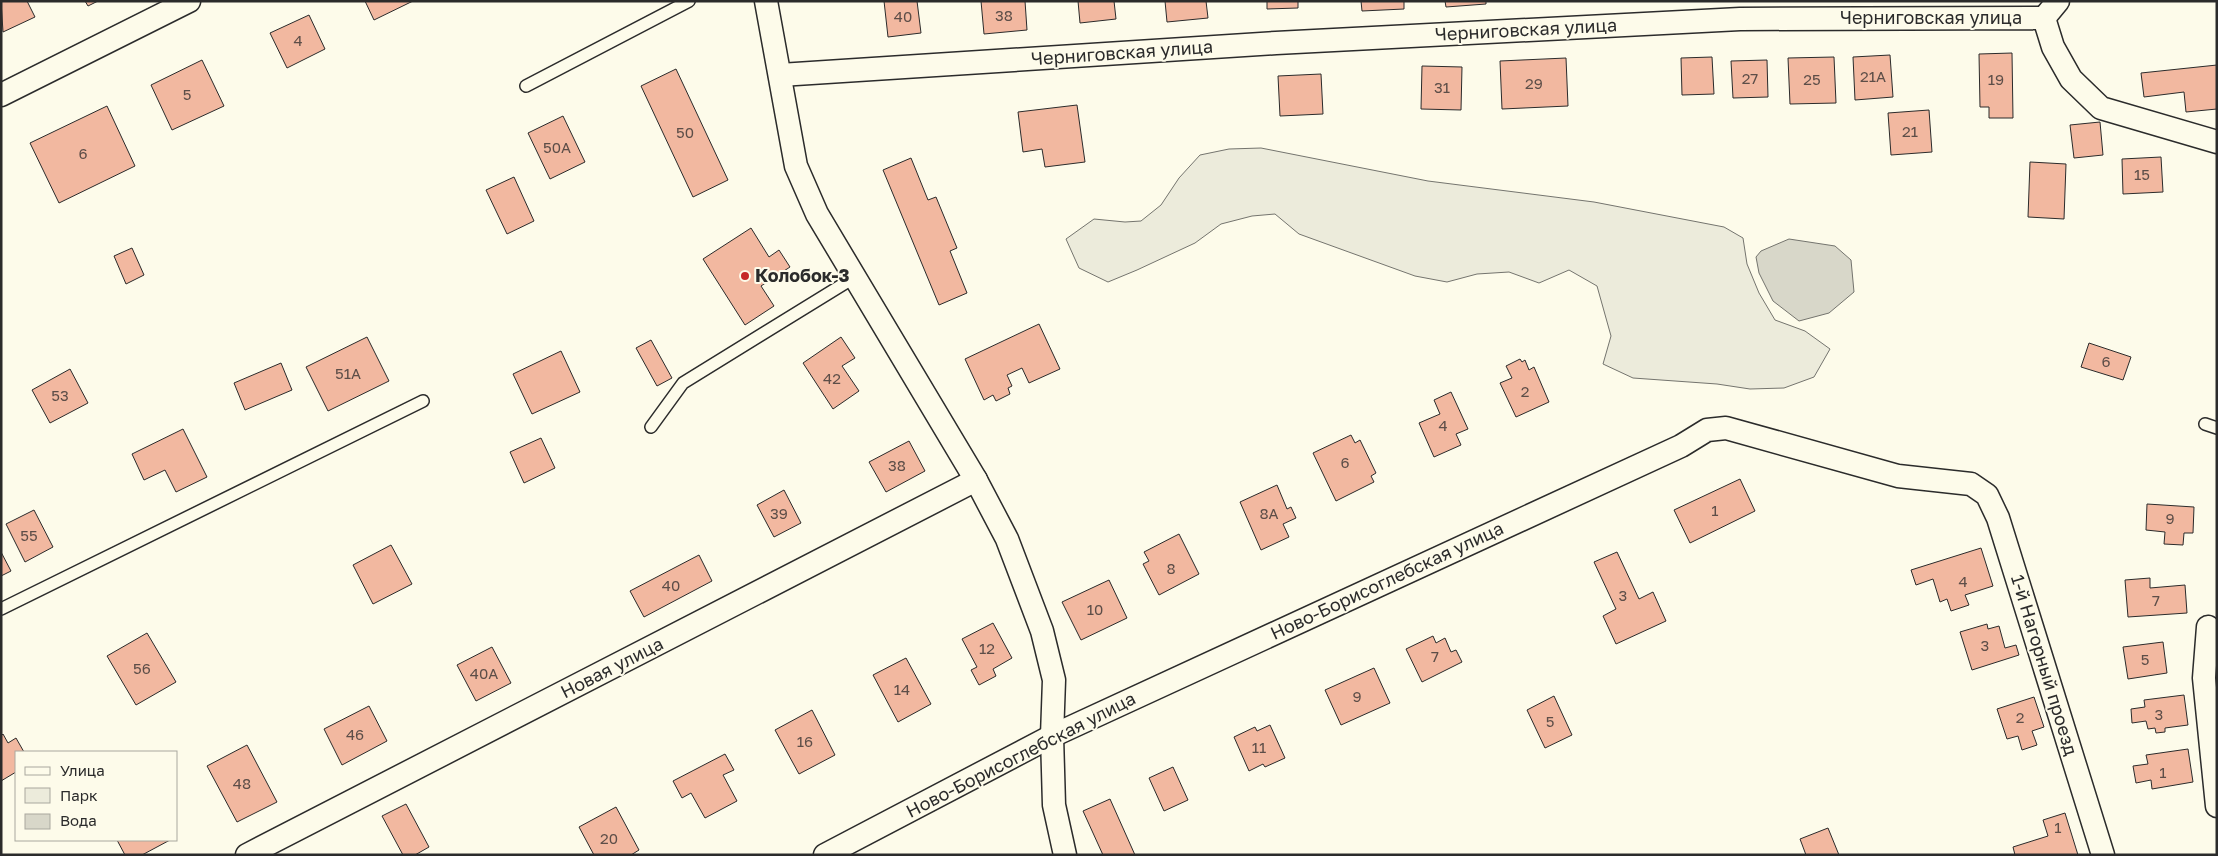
<svg xmlns="http://www.w3.org/2000/svg" width="2218" height="856" font-family="'Golos Text',sans-serif">
<style>
.green{fill:#ecebdb;stroke:#74746e}
.water{fill:#d8d7c9;stroke:#74746e}
.building{fill:#f2b8a0;stroke:#2b2b2b}
.lines{fill:none;stroke-linecap:round;stroke-linejoin:round}
.lane-casing{stroke:#2b2b2b;stroke-width:14}
.street-casing{stroke:#2b2b2b;stroke-width:25}
.lane{stroke:#fdfbea;stroke-width:11}
.street{stroke:#fdfbea;stroke-width:22}
.poi-dot{fill:#c62828;stroke:#fdfbea;stroke-width:2}
.labels{text-anchor:middle;stroke-width:4;stroke-linejoin:round;paint-order:stroke}
.number-label{font-size:15px;fill:#5d4e48}
.street-label{font-size:18px;fill:#2b2b2b;stroke:#fdfbea}
.poi-label{font-size:18px;font-weight:bold;fill:#2b2b2b;stroke:#fdfbea;text-anchor:start}
</style>
<rect width="100%" height="100%" fill="#fdfbea"/>
<polygon class="green" points="1261,148 1428,181 1594,202 1724,227 1743,238 1747,264 1759,293 1775,320 1805,331 1830,349 1814,377 1784,388 1750,389 1717,384 1633,378 1603,364 1611,336 1597,286 1569,270 1539,283 1509,272 1477,274 1447,282 1415,276 1299,234 1275,214 1252,216 1221,224 1195,243 1137,270 1108,282 1079,268 1066,239 1094,219 1125,222 1141,221 1161,205 1179,178 1200,155 1229,149"/>
<polygon class="water" points="1789,239 1835,246 1851,260 1854,292 1829,313 1799,321 1773,301 1759,273 1756,257 1761,251"/>
<g class="building">
<polygon points="1,1 27,1 35,17 3,32"/>
<polygon points="85,1 98,1 88,6"/>
<polygon points="365,1 413,1 374,20"/>
<polygon points="884,1 917,1 921,33 888,37"/>
<polygon points="981,1 1025,1 1027,30 984,34"/>
<polygon points="1078,1 1114,1 1116,19 1080,23"/>
<polygon points="1165,1 1206,1 1208,18 1167,22"/>
<polygon points="1267,1 1298,1 1298,8 1267,9"/>
<polygon points="1361,1 1404,1 1404,9 1362,11"/>
<polygon points="1445,1 1486,1 1486,4 1446,7"/>
<polygon points="309,15 325,49 287,68 270,33"/>
<polygon points="2012,53 2013,118 1989,118 1989,107 1980,107 1979,54"/>
<polygon points="1890,55 1893,97 1855,100 1853,57"/>
<polygon points="1712,57 1714,94 1682,95 1681,58"/>
<polygon points="1834,57 1836,103 1790,104 1788,58"/>
<polygon points="1566,58 1568,106 1502,109 1500,61"/>
<polygon points="202,60 224,106 172,130 151,85"/>
<polygon points="1767,60 1768,97 1733,98 1731,61"/>
<polygon points="2217,65 2217,109 2186,112 2184,92 2144,97 2141,73"/>
<polygon points="1422,66 1462,67 1461,110 1421,109"/>
<polygon points="676,69 728,180 693,197 641,86"/>
<polygon points="1321,74 1323,114 1280,116 1278,76"/>
<polygon points="1077,105 1085,162 1045,167 1042,149 1023,152 1018,112"/>
<polygon points="107,106 135,166 59,203 30,143"/>
<polygon points="1929,110 1932,152 1891,155 1888,113"/>
<polygon points="563,116 585,162 550,179 528,133"/>
<polygon points="2100,122 2103,155 2074,158 2070,125"/>
<polygon points="2161,157 2163,192 2123,194 2122,159"/>
<polygon points="911,158 928,200 936,197 957,248 950,251 967,293 939,305 883,170"/>
<polygon points="2030,162 2066,164 2064,219 2028,217"/>
<polygon points="514,177 534,221 507,234 486,190"/>
<polygon points="751,228 769,257 779,250 790,267 761,286 774,306 745,325 703,259"/>
<polygon points="132,248 144,275 126,284 114,256"/>
<polygon points="1039,324 1060,369 1029,383 1022,368 1007,375 1012,386 1008,388 1010,394 996,401 993,395 984,400 965,359"/>
<polygon points="367,337 389,381 328,411 306,367"/>
<polygon points="841,337 855,358 842,366 859,391 833,409 803,363"/>
<polygon points="651,340 672,378 657,386 636,348"/>
<polygon points="2089,343 2131,357 2123,380 2081,367"/>
<polygon points="561,351 580,392 532,414 513,374"/>
<polygon points="1520,359 1522,362 1525,360 1529,370 1534,367 1549,402 1516,417 1500,383 1512,378 1506,366"/>
<polygon points="281,363 292,390 245,410 234,383"/>
<polygon points="70,369 88,403 50,423 32,390"/>
<polygon points="1451,392 1468,429 1456,434 1461,445 1434,457 1419,423 1440,414 1434,400"/>
<polygon points="183,429 207,477 176,492 165,470 144,480 132,454"/>
<polygon points="1351,435 1355,443 1360,440 1376,473 1371,476 1374,482 1336,501 1313,453"/>
<polygon points="541,438 555,468 524,483 510,452"/>
<polygon points="909,441 925,471 886,492 869,462"/>
<polygon points="1740,479 1755,511 1690,543 1674,510"/>
<polygon points="1277,485 1287,509 1291,507 1296,518 1283,524 1289,537 1261,550 1240,502"/>
<polygon points="784,490 801,523 774,537 757,505"/>
<polygon points="2147,504 2194,507 2193,533 2184,533 2183,545 2164,544 2165,532 2146,530"/>
<polygon points="34,510 53,547 25,562 6,524"/>
<polygon points="1179,534 1199,574 1159,595 1143,564 1149,561 1144,552"/>
<polygon points="391,545 412,584 373,604 353,565"/>
<polygon points="1981,548 1993,586 1965,595 1969,605 1951,611 1947,599 1940,602 1933,579 1916,585 1911,570"/>
<polygon points="1,552 11,571 1,576"/>
<polygon points="1617,552 1639,599 1653,592 1666,621 1616,644 1603,616 1616,609 1594,562"/>
<polygon points="699,555 712,581 644,617 630,591"/>
<polygon points="2150,578 2150,588 2185,585 2187,613 2128,617 2125,580"/>
<polygon points="1109,580 1127,618 1081,640 1062,602"/>
<polygon points="993,623 1012,658 993,669 996,676 979,685 971,670 977,667 962,639"/>
<polygon points="1987,624 1988,629 1999,626 2005,648 2016,645 2019,655 1972,670 1960,632"/>
<polygon points="147,633 176,682 136,705 107,656"/>
<polygon points="1433,636 1436,643 1445,638 1451,652 1456,650 1462,662 1422,682 1406,649"/>
<polygon points="2163,642 2167,673 2128,679 2123,647"/>
<polygon points="492,647 511,683 476,701 457,665"/>
<polygon points="906,658 931,704 898,722 873,675"/>
<polygon points="1374,668 1390,703 1341,725 1325,690"/>
<polygon points="2184,695 2188,725 2165,728 2165,732 2156,733 2155,728 2148,729 2146,721 2132,723 2131,709 2145,707 2144,700"/>
<polygon points="1554,696 1572,735 1545,748 1527,710"/>
<polygon points="2034,697 2044,727 2032,731 2037,745 2022,750 2018,736 2007,739 1997,709"/>
<polygon points="369,706 387,741 342,765 324,729"/>
<polygon points="812,710 835,755 799,774 775,730"/>
<polygon points="1270,725 1285,758 1265,767 1263,764 1249,771 1234,737 1255,727 1257,731"/>
<polygon points="3,734 8,743 16,738 24,752 16,752 16,772 1,781 1,736"/>
<polygon points="247,745 277,802 237,822 207,766"/>
<polygon points="2188,749 2193,782 2152,789 2151,780 2136,783 2133,766 2148,764 2146,755"/>
<polygon points="725,754 734,770 723,775 737,801 705,818 691,793 682,798 673,781"/>
<polygon points="1173,767 1188,800 1164,811 1149,778"/>
<polygon points="1110,799 1135,855 1103,855 1083,811"/>
<polygon points="406,804 429,847 415,855 403,855 382,816"/>
<polygon points="616,807 639,850 631,855 594,855 579,827"/>
<polygon points="2065,813 2078,855 2015,855 2013,847 2048,836 2043,820"/>
<polygon points="1828,828 1839,855 1806,855 1800,839"/>
<polygon points="117,840 170,840 142,855 125,855"/>
</g>
<g class="lines">
<g class="lane-casing">
<g id="lane">
<polyline points="526,86 689,1"/>
<polyline points="2205,424 2217,428"/>
<polyline points="651,427 683,383 855,277"/>
<polyline points="1,609 423,401"/>
</g>
</g>
<g class="street-casing">
<g id="street">
<polyline points="766,1 796,166 817,214 976,480 1007,539 1042,631 1054,680 1052,736 1054,805 1065,855"/>
<polyline points="2044,18 2058,1"/>
<polyline points="780,75 1276,43 1740,19 2044,18 2053,47 2071,79 2101,108 2217,142"/>
<polyline points="1,95 189,1"/>
<polyline points="2208,627 2204,678 2217,806"/>
<polyline points="247,855 976,480"/>
<polyline points="825,855 1052,736 1681,446 1707,430 1726,428 1898,476 1971,484 1987,495 1998,518 2103,855"/>
</g>
</g>
<use href="#lane" class="lane"/>
<use href="#street" class="street"/>
</g>
<circle class="poi-dot" cx="745" cy="276" r="5"/>
<g class="labels">
<g class="number-label">
<text x="1004" y="21">38</text>
<text x="903" y="22">40</text>
<text x="298" y="46">4</text>
<text x="1873" y="82">21А</text>
<text x="1750" y="84">27</text>
<text x="1812" y="85">25</text>
<text x="1996" y="85">19</text>
<text x="1534" y="89">29</text>
<text x="1442" y="93">31</text>
<text x="187" y="100">5</text>
<text x="1910" y="137">21</text>
<text x="685" y="138">50</text>
<text x="557" y="153">50А</text>
<text x="83" y="159">6</text>
<text x="2142" y="180">15</text>
<text x="2106" y="367">6</text>
<text x="348" y="379">51А</text>
<text x="832" y="384">42</text>
<text x="1525" y="397">2</text>
<text x="60" y="401">53</text>
<text x="1443" y="431">4</text>
<text x="1345" y="468">6</text>
<text x="897" y="471">38</text>
<text x="1715" y="516">1</text>
<text x="779" y="519">39</text>
<text x="1269" y="519">8А</text>
<text x="2170" y="524">9</text>
<text x="29" y="541">55</text>
<text x="1171" y="574">8</text>
<text x="1963" y="587">4</text>
<text x="671" y="591">40</text>
<text x="1623" y="601">3</text>
<text x="2156" y="606">7</text>
<text x="1095" y="615">10</text>
<text x="1985" y="651">3</text>
<text x="987" y="654">12</text>
<text x="1435" y="662">7</text>
<text x="2145" y="665">5</text>
<text x="142" y="674">56</text>
<text x="484" y="679">40А</text>
<text x="902" y="695">14</text>
<text x="1357" y="702">9</text>
<text x="2159" y="720">3</text>
<text x="2020" y="723">2</text>
<text x="1550" y="727">5</text>
<text x="355" y="740">46</text>
<text x="805" y="747">16</text>
<text x="1259" y="753">11</text>
<text x="2163" y="778">1</text>
<text x="242" y="789">48</text>
<text x="2058" y="833">1</text>
<text x="609" y="844">20</text>
</g>
<g class="street-label">
<text x="1931" y="24">Черниговская улица</text>
<text transform="translate(1526 30) rotate(-3)" y="6">Черниговская улица</text>
<text transform="translate(1122 53) rotate(-4)" y="6">Черниговская улица</text>
<text transform="translate(1387 581) rotate(-25)" y="6">Ново-Борисоглебская улица</text>
<text transform="translate(2044 665) rotate(73)" y="6">1-й Нагорный проезд</text>
<text transform="translate(612 668) rotate(-27)" y="6">Новая улица</text>
<text transform="translate(1021 755) rotate(-27)" y="6">Ново-Борисоглебская улица</text>
</g>
<g class="poi-label">
<text x="755" y="282">Колобок-3</text>
</g>
</g>
<rect width="2218" height="856" fill="none" stroke="#2b2b2b" stroke-width="5"/>
<rect x="15" y="751" width="162" height="90" fill="#fdfbea" stroke="#a9a89e"/>
<rect x="25" y="767" width="25" height="8" fill="#fdfbea" stroke="#a9a89e"/>
<text x="60" y="776" font-size="15" fill="#2b2b2b">Улица</text>
<rect x="25" y="788" width="25" height="15" fill="#ecebdb" stroke="#a9a89e"/>
<text x="60" y="801" font-size="15" fill="#2b2b2b">Парк</text>
<rect x="25" y="814" width="25" height="15" fill="#d8d7c9" stroke="#a9a89e"/>
<text x="60" y="826" font-size="15" fill="#2b2b2b">Вода</text>
</svg>
